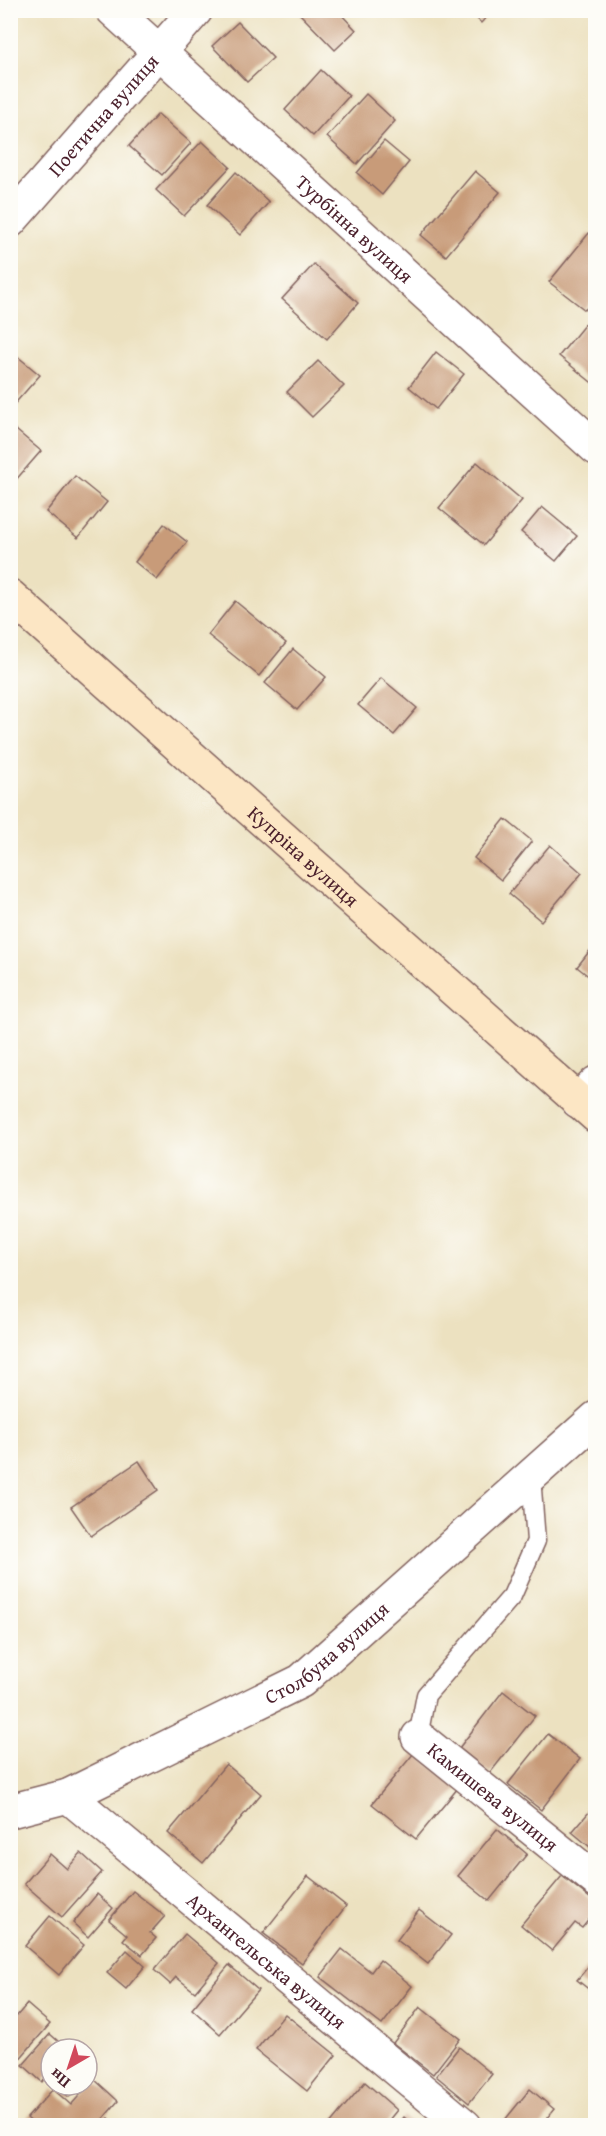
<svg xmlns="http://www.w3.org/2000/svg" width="606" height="2136" font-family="'Gentium Book Plus',serif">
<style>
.building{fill:#c89b79}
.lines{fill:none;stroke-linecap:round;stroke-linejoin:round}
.lane-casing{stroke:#83635f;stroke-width:21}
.street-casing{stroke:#83635f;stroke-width:36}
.secondary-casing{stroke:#83635f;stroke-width:36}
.lane{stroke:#fff;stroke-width:18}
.street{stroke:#fff;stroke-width:33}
.secondary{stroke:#fce6c4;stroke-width:33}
.labels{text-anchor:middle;stroke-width:4.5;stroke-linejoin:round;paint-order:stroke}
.street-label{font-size:20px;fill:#4a1f2b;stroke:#fdfcf7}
</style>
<rect width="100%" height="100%" fill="#fdfcf7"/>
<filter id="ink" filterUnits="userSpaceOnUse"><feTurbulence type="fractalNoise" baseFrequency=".0167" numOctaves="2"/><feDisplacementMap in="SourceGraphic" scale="12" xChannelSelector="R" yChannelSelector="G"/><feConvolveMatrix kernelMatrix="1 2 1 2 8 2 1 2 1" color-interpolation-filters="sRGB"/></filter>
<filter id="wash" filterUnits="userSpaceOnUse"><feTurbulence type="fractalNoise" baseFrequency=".008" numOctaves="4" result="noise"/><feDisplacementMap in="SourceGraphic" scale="24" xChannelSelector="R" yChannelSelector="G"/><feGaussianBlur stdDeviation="1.35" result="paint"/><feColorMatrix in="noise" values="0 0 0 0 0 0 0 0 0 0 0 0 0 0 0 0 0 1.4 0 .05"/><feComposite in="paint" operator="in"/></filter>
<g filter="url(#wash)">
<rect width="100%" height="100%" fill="#ece1c0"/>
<g id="blocks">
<g class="building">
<polygon points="304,10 337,10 356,30 335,50 300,14"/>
<polygon points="469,10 493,10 481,23"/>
<polygon points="238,22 273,58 247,82 212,46"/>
<polygon points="321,70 349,96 313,136 285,110"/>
<polygon points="366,94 395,121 357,164 327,137"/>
<polygon points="158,114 191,143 162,175 129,146"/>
<polygon points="202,141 230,167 184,216 156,190"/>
<polygon points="384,141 409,162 382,195 357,173"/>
<polygon points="475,171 500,192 446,256 421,235"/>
<polygon points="236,172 269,202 240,235 207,205"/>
<polygon points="589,233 596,239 596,297 585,310 549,282"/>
<polygon points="314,264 358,303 327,339 282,299"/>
<polygon points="585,324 596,333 596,386 559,356"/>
<polygon points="436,352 464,374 436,409 409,387"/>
<polygon points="17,356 40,375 10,409 10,363"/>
<polygon points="318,361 344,386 312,417 287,392"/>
<polygon points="10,425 41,451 14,482 10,479"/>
<polygon points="477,462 522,500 484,545 439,508"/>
<polygon points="75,476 107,502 78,538 46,512"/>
<polygon points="542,507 577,536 556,561 521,532"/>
<polygon points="164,524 187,542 157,580 135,562"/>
<polygon points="235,601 286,643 259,676 208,635"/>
<polygon points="293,649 326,677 297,710 265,683"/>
<polygon points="381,678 417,708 394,735 358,705"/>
<polygon points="505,819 532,841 501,880 474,858"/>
<polygon points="550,845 582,873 541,921 509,894"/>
<polygon points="596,943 596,982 577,967"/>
<polygon points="139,1461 158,1490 91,1536 71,1507"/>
<polygon points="503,1691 535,1716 490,1773 459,1748"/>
<polygon points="548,1734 580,1759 541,1810 508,1784"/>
<polygon points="414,1753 458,1788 416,1839 372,1804"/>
<polygon points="226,1764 261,1794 203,1863 168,1833"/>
<polygon points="596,1804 596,1852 572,1832"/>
<polygon points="497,1829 527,1854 489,1901 458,1876"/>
<polygon points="81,1853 102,1872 62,1917 24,1884 50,1854 67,1869"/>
<polygon points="308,1876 346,1906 302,1963 263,1933"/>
<polygon points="562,1876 596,1903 596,1911 582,1928 575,1923 552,1951 521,1925"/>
<polygon points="133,1891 165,1916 150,1933 156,1938 142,1955 123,1940 127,1935 109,1920"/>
<polygon points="97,1894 113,1908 88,1937 73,1923"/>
<polygon points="419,1910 451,1935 428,1964 397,1940"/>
<polygon points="50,1916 84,1945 59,1975 25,1946"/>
<polygon points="185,1934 219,1963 195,1992 176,1977 170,1984 154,1970"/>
<polygon points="342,1949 371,1972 380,1960 412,1986 382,2025 320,1977"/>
<polygon points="127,1950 145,1966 126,1989 107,1973"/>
<polygon points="596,1957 596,1986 591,1991 577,1980"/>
<polygon points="229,1965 258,1990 220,2034 192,2009"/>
<polygon points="27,2004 50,2024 10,2070 10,2024"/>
<polygon points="420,2007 460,2039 433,2074 393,2043"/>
<polygon points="285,2014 336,2055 307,2091 256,2050"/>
<polygon points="50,2034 67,2049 51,2049 51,2071 42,2082 23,2065"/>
<polygon points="459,2047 492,2074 469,2103 436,2076"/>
<polygon points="87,2058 96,2066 87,2077"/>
<polygon points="94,2079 118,2101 97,2126 36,2126 27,2118 53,2089 71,2105"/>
<polygon points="365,2082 397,2110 384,2126 328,2126"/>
<polygon points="55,2085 80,2085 69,2097"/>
<polygon points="530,2089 554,2109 541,2126 500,2126"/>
<polygon points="404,2117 414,2126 397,2126"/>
<polygon points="109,2118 118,2126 102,2126"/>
</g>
</g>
</g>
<g filter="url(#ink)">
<use href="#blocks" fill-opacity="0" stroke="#83635f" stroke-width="1.5"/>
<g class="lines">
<g class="lane-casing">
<polyline id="lane" points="418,1737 426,1695 512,1596 536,1541 531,1476"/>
</g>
<g class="street-casing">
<g id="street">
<path id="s1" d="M113 10 596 448"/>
<path id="s2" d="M10 221 196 10"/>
<polyline points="578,1101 596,1083"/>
<path id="s3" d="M418 1737 596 1880"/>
<path id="s4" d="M68 1796 465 2126"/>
<path id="s5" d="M10 1811 68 1796 301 1681 596 1418"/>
</g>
</g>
<g class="secondary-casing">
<g id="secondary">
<path id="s6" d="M10 596 596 1116"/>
</g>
</g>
<use href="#lane" class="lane"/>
<use href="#street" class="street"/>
<use href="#secondary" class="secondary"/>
</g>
</g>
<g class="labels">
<g class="street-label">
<text dy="7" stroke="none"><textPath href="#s2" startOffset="141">Поетична вулиця</textPath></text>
<text dy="7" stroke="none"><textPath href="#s1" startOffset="326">Турбінна вулиця</textPath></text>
<text dy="7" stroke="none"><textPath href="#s6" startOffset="392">Купріна вулиця</textPath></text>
<text dy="7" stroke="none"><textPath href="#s5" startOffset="357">Столбуна вулиця</textPath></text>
<text dy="7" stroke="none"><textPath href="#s3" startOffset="96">Камишева вулиця</textPath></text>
<text dy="7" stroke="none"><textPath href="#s4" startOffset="258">Архангельська вулиця</textPath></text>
</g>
</g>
<rect width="606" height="2136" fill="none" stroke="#fdfcf7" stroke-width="36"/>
<g transform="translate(69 2067) rotate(219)"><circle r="28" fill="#fdfcf7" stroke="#b5a4a5" stroke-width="1.5"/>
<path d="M0-4.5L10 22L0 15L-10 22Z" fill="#d1495b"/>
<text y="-9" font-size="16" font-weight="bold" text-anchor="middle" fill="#4a1f2b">Пн</text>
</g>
</svg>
